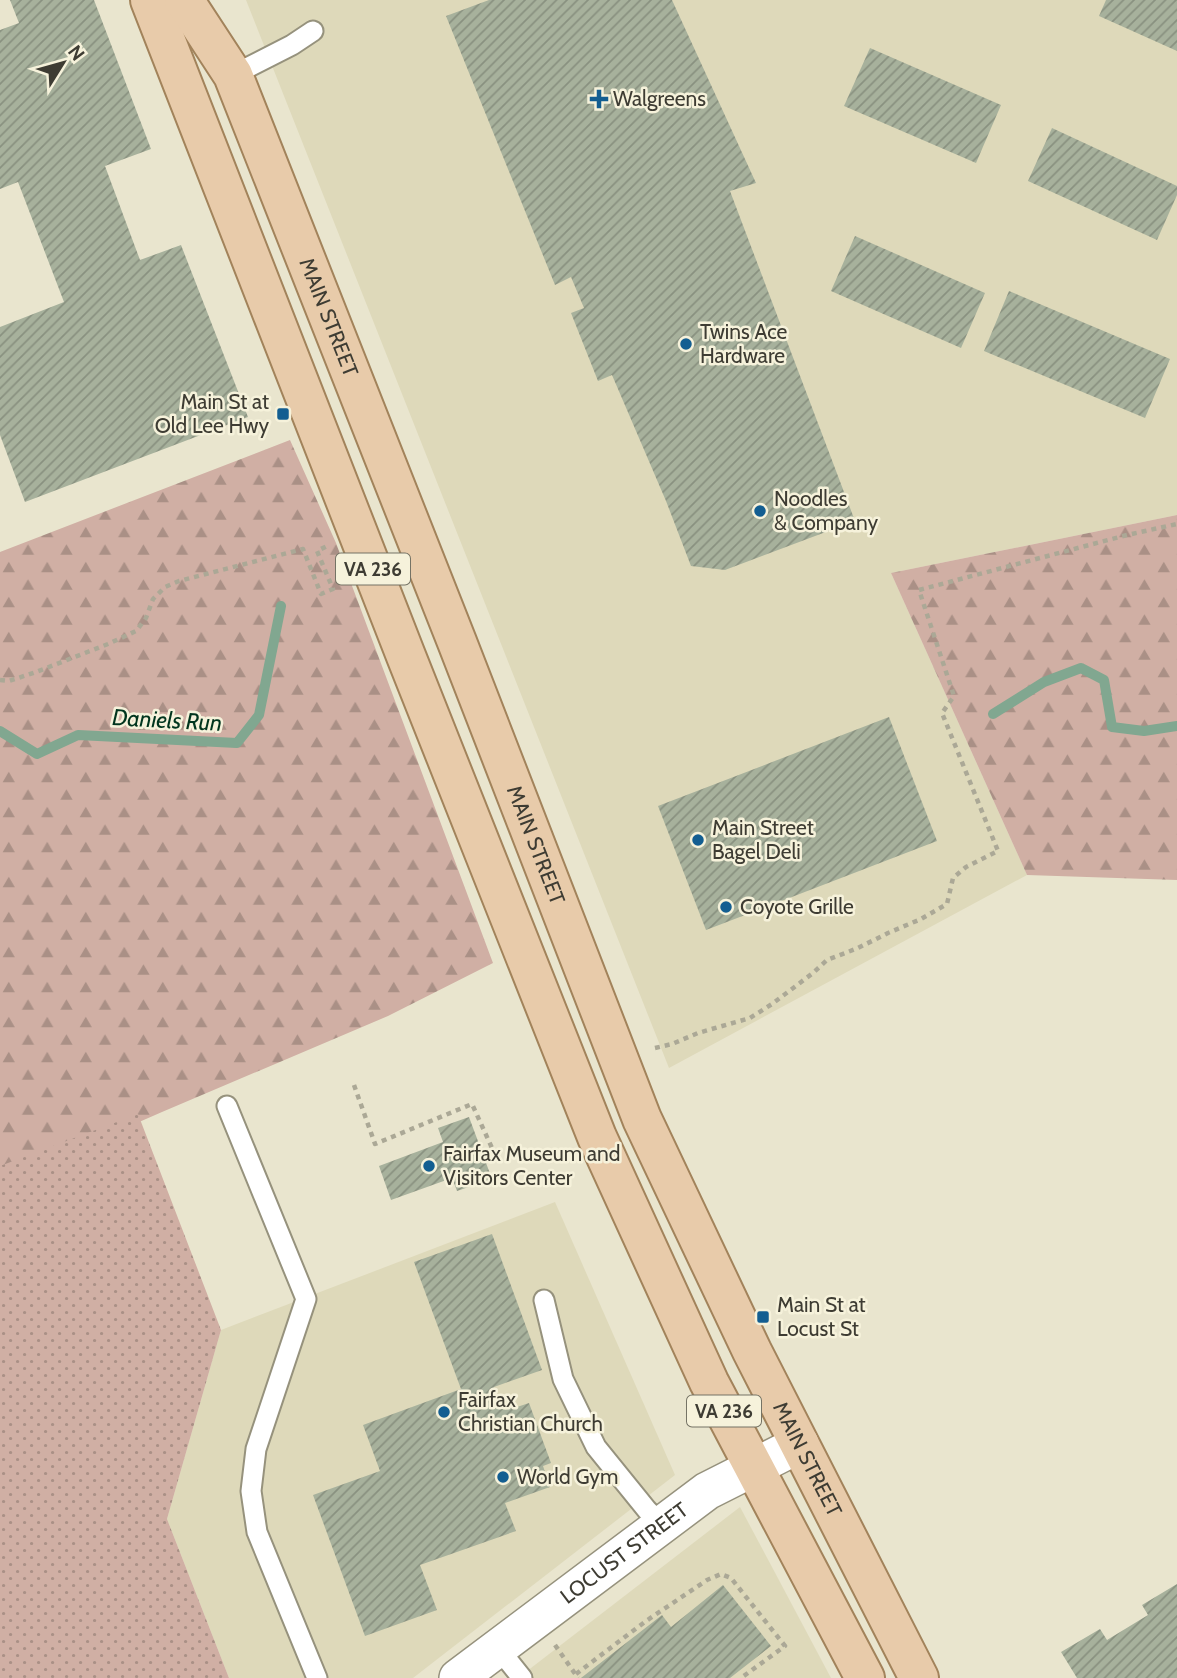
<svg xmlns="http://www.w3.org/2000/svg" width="1177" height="1678" font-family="Cabin,sans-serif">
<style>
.built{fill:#ded9ba}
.forest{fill:url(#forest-firs)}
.park{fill:url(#park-dots)}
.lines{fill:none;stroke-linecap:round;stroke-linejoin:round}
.stream{stroke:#81a790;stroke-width:10}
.building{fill:url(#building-hatch)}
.service-casing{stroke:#96927d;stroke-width:23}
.minor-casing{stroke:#96927d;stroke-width:40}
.primary-casing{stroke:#a2835b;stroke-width:42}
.path{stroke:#aba896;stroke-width:4.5;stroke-dasharray:5 5;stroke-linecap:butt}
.service{stroke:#fff;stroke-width:19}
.minor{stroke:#fff;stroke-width:37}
.primary{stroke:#e8cbaa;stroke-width:38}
.poi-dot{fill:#135e91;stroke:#f6f2db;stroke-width:2.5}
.labels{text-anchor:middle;stroke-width:5;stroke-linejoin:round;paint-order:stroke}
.shield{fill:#f6f2db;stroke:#757365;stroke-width:2}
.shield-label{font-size:19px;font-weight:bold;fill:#3e3c33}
.poi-label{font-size:21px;fill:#3e3c33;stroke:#f6f2db;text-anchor:start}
.street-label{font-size:21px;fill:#3e3c33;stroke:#f6f2db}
.water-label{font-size:23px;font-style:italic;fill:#01351e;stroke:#f6f2db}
</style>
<defs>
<pattern id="forest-firs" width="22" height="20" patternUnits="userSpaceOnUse" patternTransform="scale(1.75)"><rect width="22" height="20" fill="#d0afa4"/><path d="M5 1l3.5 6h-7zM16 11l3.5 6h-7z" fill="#aa9086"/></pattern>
<pattern id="park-dots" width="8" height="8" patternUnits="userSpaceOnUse" patternTransform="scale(1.75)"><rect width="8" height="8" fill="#d0afa4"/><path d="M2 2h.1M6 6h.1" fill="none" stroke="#aa9086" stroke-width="1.8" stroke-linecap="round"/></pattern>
<pattern id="building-hatch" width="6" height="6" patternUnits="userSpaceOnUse" patternTransform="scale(1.75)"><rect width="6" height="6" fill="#a7b19c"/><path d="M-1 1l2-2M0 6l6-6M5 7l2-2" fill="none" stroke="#899180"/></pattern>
</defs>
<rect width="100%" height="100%" fill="#e9e5ce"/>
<g class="built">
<polygon points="246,0 1177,0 1177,515 891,573 1027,875 669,1068"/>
<polygon points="555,1202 675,1475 413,1678 229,1678 167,1519 221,1330"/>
<polygon points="740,1507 831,1678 518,1678"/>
</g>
<g class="forest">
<polygon points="290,440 336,543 493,963 388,1016 162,1112 11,1178 0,1179 0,552"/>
<polygon points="1177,515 1177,880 1027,875 891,573"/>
</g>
<polygon class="park" points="138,1114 221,1330 167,1519 229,1678 0,1678 0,1166"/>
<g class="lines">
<g class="stream">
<polyline points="993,714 1044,682 1081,668 1104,680 1112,727 1144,731 1177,726"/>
<polyline points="0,731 37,754 78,735 237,743 259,715 281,606"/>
</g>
</g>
<g class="building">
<polygon points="10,0 94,0 151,149 105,166 140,260 181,245 248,417 25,502 0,435 0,327 64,302 18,182 0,189 0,30 19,23"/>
<polygon points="489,0 672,0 756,183 730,191 855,521 725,570 691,566 666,501 612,375 598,381 571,313 584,308 571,277 555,285 446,16"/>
<polygon points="1106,0 1177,0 1177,51 1099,16"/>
<polygon points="870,48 1001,105 976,163 844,106"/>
<polygon points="1052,128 1177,186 1177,195 1157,240 1028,181"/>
<polygon points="855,236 985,293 961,348 831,291"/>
<polygon points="1009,291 1170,359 1145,418 984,351"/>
<polygon points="889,717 937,841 706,930 658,806"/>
<polygon points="469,1117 492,1179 457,1191 452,1178 391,1200 379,1166 443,1142 438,1128"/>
<polygon points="492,1234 542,1370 494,1387 500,1403 514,1398 517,1407 529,1403 551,1463 543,1466 550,1487 505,1503 516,1531 420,1565 437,1610 365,1636 313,1495 380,1471 363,1425 461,1389 414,1262"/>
<polygon points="1177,1584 1177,1678 1077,1678 1061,1652 1100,1629 1107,1640 1148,1615 1142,1605"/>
<polygon points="723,1585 771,1646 730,1678 581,1678 662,1615 671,1627"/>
</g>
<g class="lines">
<g class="service-casing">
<g id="service">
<polyline points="233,75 292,45 313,31"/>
<polyline points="227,1106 306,1299 256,1449 251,1491 257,1532 317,1678"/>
<polyline points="544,1300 563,1379 596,1447 647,1510 662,1525"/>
<polyline points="498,1648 522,1678"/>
</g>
</g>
<g class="minor-casing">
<g id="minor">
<path id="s1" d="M458 1678 707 1491 800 1444"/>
</g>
</g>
<g class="primary-casing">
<g id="primary">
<polyline points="150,0 406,656 597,1137 709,1382 865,1678"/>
<path id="s2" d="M184 0 233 75 457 642 642 1119 752 1351 919 1678"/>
</g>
</g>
<g class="path">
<polyline points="0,680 9,681 36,672 108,644 136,631 146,618 153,599 165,587 179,581 303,549 321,594 333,589 317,551 327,546"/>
<polyline points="655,1048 672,1044 698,1033 750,1018 772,1004 813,973 827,960 858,948 888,933 921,919 947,904 953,878 966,867 998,851 942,713 954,696 919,590 1127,535 1177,524"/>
<polyline points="354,1085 375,1144 472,1104 492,1148"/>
<polyline points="555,1645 578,1678"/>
<polyline points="576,1674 646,1621 707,1580 721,1574 731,1578 785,1646 741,1678"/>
</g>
<use href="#service" class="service"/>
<use href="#minor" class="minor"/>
<use href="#primary" class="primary"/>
</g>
<g class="poi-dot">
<path d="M595.5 88.5h7v7h7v7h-7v7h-7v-7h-7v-7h7z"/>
<circle cx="686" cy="344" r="7"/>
<rect x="276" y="407" width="14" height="14" rx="3.5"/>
<circle cx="760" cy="511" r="7"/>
<circle cx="698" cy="840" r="7"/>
<circle cx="726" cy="907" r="7"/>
<circle cx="429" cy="1166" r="7"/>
<rect x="756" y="1310" width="14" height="14" rx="3.5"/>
<circle cx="444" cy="1412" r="7"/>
<circle cx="503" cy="1477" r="7"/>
</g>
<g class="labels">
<g class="shield">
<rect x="336" y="553.5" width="74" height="31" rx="5"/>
<rect x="687" y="1395.5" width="74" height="31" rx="5"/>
</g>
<g class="shield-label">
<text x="373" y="576">VA 236</text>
<text x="724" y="1418">VA 236</text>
</g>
<g class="poi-label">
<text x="613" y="106">Walgreens</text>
<text x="700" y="339">Twins Ace<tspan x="700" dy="24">Hardware</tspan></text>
<text x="269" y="409" text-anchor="end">Main St at<tspan x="269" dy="24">Old Lee Hwy</tspan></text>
<text x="774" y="506">Noodles<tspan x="774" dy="24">&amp; Company</tspan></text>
<text x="712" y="835">Main Street<tspan x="712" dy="24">Bagel Deli</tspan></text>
<text x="740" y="914">Coyote Grille</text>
<text x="443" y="1161">Fairfax Museum and<tspan x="443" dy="24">Visitors Center</tspan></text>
<text x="777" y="1312">Main St at<tspan x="777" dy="24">Locust St</tspan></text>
<text x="458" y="1407">Fairfax<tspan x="458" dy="24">Christian Church</tspan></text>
<text x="517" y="1484">World Gym</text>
</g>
<g class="street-label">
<text dy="7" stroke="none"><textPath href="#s2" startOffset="350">MAIN STREET</textPath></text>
<text dy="7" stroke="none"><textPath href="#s2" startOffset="917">MAIN STREET</textPath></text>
<text dy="7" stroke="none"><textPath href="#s2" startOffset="1589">MAIN STREET</textPath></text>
<text dy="7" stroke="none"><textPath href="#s1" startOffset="208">LOCUST STREET</textPath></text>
</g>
<g class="water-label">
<text transform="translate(167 720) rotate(3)" y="8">Daniels Run</text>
</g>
</g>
<g transform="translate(63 63) rotate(53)" stroke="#f6f2db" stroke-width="5" paint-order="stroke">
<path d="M0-5L12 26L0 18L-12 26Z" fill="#3e3c33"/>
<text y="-10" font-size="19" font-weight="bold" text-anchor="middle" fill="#3e3c33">N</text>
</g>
</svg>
